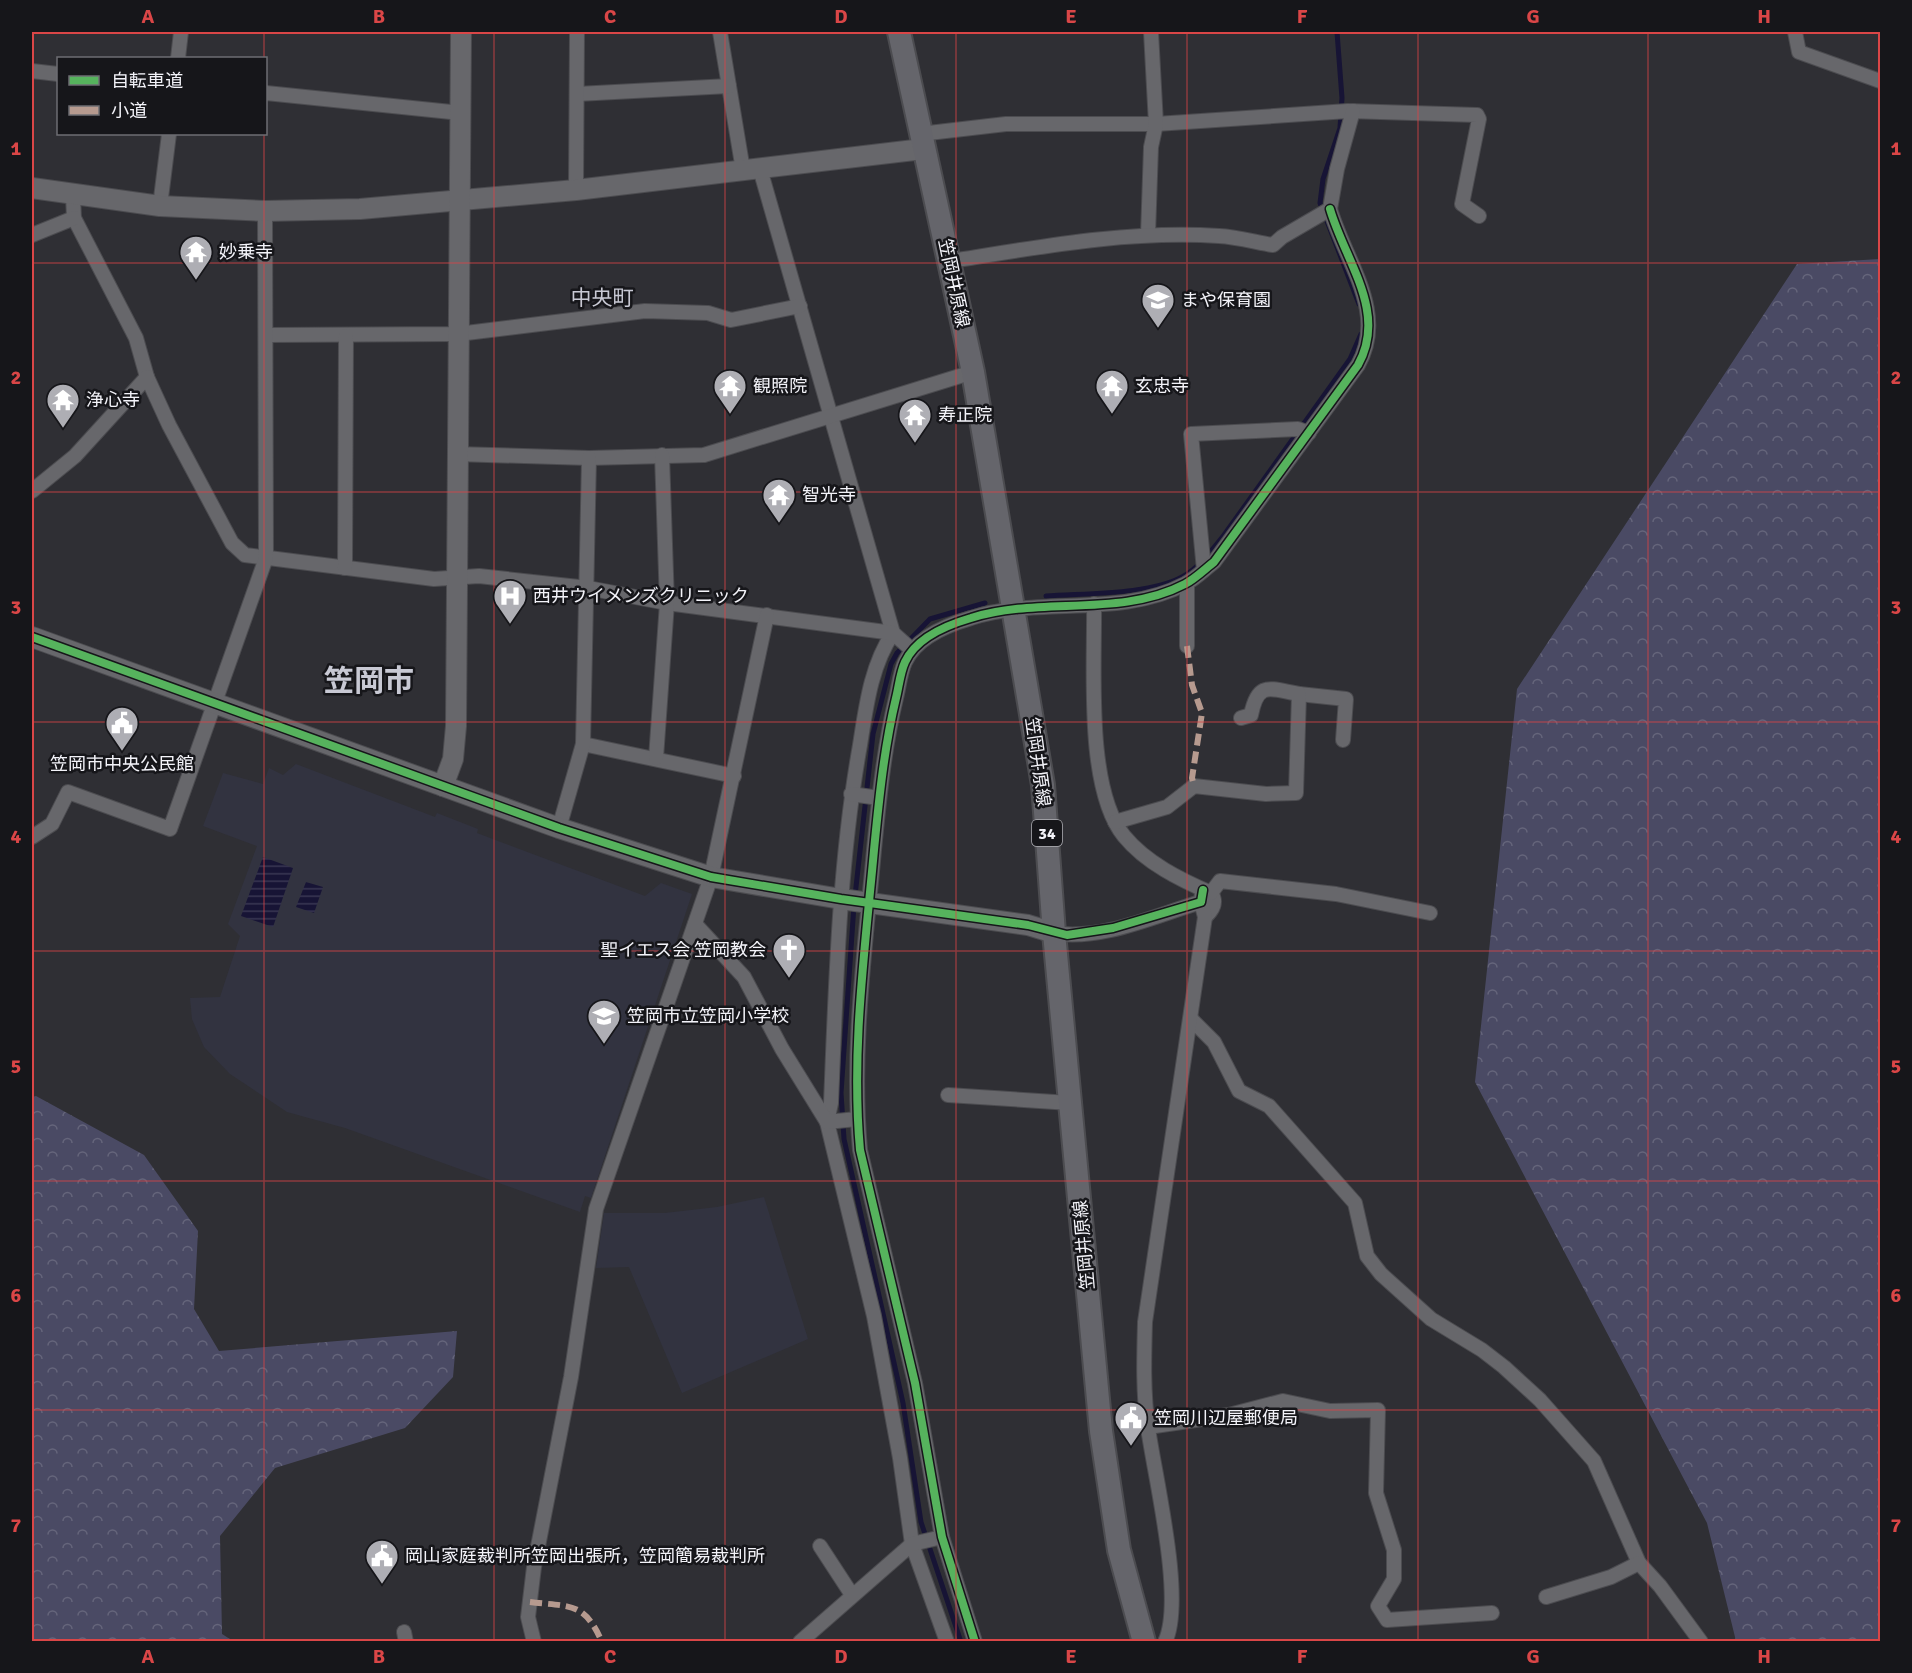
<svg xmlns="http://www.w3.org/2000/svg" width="1912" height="1673" font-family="Signika,'Noto Sans JP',sans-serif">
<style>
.built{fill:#323340}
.forest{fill:url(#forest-crowns)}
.water{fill:url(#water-rules)}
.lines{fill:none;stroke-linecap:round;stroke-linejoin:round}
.stream{stroke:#171435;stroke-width:5}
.street-casing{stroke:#4c4c50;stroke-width:16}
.secondary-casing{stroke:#4c4c50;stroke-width:22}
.primary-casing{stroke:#4c4c50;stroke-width:26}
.street{stroke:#67676b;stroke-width:14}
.secondary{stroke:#67676b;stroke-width:20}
.primary{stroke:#65656b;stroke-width:22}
.quiet{stroke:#b69a8f;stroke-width:6;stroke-dasharray:12 6;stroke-linecap:butt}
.cycleway-casing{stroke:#16161a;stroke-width:11}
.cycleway{stroke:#56b35d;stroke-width:8}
.grid{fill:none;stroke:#da4647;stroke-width:1.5;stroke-opacity:0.55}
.labels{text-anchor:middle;stroke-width:5;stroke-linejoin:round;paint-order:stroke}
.shield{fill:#16161a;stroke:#b1b1b6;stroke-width:1.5}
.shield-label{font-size:16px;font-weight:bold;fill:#f3f3f9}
.poi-label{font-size:18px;fill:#f3f3f9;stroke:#16161a;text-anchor:start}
.street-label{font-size:18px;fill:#f3f3f9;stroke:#16161a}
.quarter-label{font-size:21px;fill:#c8c9d4;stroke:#16161a}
.town-label{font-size:30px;font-weight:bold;fill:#c8c9d4;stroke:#16161a}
.neatline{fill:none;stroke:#da4647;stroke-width:2}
.grid-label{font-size:20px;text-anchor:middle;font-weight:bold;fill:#da4647}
</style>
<defs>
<pattern id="forest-crowns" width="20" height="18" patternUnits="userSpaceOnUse" patternTransform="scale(1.5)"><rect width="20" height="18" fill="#4a4a64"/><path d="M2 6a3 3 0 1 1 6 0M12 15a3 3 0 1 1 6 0" fill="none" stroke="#65657b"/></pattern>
<pattern id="water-rules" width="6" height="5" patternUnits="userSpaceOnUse" patternTransform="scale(1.5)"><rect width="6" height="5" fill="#171435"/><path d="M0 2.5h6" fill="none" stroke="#393753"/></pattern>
</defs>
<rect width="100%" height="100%" fill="#2f2f34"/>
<g class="built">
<polygon points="296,764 435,817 437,813 478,829 477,833 645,896 661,883 692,894 591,1198 585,1196 580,1212 345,1128 287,1112 230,1074 204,1047 192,1019 190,998 220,997 240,936 228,924 257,846 203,826 223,773 263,784 269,768 283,775"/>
<polygon points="764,1197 808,1339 682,1393 629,1267 596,1268 604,1213 665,1213 717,1207"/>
</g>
<g class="forest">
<polygon points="1880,259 1880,1641 1736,1641 1707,1523 1475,1082 1517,689 1797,264"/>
<polygon points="36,1096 144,1155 198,1231 194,1309 219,1351 457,1331 453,1377 405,1428 275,1468 220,1536 222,1634 233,1641 32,1641 32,1097"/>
</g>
<g class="water">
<polygon points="263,857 293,868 273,927 241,916"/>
<polygon points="306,882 323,887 314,913 296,907"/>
</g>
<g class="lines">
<g class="stream">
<polyline points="1337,32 1342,98 1340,128 1323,179 1320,203 1359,304"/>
<path d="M1046 596C1084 593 1150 595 1182 577 1199 568 1212 550 1224 535L1350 359 1361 334"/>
<polyline points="855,896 873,734 891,664 897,653 930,619 985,603"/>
<polyline points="854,905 841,1093 844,1139 903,1403 921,1522 961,1642"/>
</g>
<g class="street-casing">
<g id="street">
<polyline points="720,32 743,170"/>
<polyline points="1795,32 1799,52 1880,81"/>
<polyline points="178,58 181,32"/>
<polyline points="32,71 58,74"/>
<polyline points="266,93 461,113"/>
<polyline points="577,94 729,86"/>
<polyline points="920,134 1006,124 1156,124 1348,111 1477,115 1479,119 1462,204 1479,216"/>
<path d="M760 169 893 633C871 665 866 707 860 745 839 863 836 983 831 1103L827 1122 874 1316 900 1458 912 1544 947 1642"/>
<polyline points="576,190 577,32"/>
<polyline points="73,196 74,218 136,338 147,377 169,425 232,543 245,555 434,579 479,576 588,588 667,603 893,633 912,650"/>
<polyline points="160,206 169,134"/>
<polyline points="32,235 74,218"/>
<polyline points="1148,235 1151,147 1156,124 1151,32"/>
<path d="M951 261C1039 247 1129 230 1219 236 1237 237 1255 242 1273 245L1282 237 1330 209 1337 169 1353 111"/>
<polyline points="267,335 458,334 645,311 708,313 731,320 800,306"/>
<polyline points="456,454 589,458 704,455 973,372"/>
<polyline points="32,491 75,456 147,377"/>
<polyline points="345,568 346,336"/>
<polyline points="1204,570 1191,434 1298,429 1309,433"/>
<polyline points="1187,584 1187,646"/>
<path d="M1094 604C1095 665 1085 788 1124 836 1146 863 1181 880 1211 893 1217 902 1213 910 1205 917"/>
<polyline points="1299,694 1346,699 1343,740"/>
<polyline points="583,744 734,776"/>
<polyline points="656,758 667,603 662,455"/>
<polyline points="851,794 879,798"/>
<path d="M1115 822 1167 807 1194 786 1266 794 1296 793 1299 694C1270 689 1258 680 1251 715L1241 718"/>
<polyline points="559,828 583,744 589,458"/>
<polyline points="32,837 52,824 68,792 170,829 266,558 265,211"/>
<polyline points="1211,893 1220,881 1336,894 1430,913"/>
<polyline points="695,924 744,977 782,1049 827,1122 857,1119"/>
<path d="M1054 933C1102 941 1156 915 1201 902L1202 893"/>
<polyline points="1191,1019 1214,1042 1239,1091 1269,1106 1355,1203 1367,1256 1381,1274 1431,1319 1482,1350 1504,1367 1540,1400 1594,1461 1639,1563 1660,1586 1701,1642"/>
<polyline points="948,1095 1070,1103"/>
<polyline points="1148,1427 1229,1415 1283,1401 1330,1411 1378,1410 1376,1493 1394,1550 1394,1579 1378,1606 1387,1620 1492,1613"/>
<polyline points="820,1546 852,1595"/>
<polyline points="1546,1597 1611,1577 1639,1563"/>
<polyline points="404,1632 406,1642"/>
<polyline points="534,1642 528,1617 534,1567 571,1377 596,1209 711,877 767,615"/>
<polyline points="800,1642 912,1544 942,1537"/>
<path d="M975 1642 942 1537 915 1383 860 1150C851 1050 865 950 874 850 879 799 884 748 896 698 899 686 900 673 905 662 916 638 947 625 971 618 1040 596 1120 618 1185 584 1195 579 1205 569 1214 562L1358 365C1388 312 1345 261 1330 209"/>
<path d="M1165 1642C1185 1600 1155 1478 1148 1428 1143 1393 1144 1358 1145 1322L1205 917 1201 902"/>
</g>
</g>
<g class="secondary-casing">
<g id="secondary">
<polyline points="32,188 160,206 265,211 360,209 576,190 923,149"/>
<polyline points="32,637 559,828 711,877 841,899 1028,925 1054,933"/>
<polyline points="443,786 453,759 456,726 461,32"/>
</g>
</g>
<g class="primary-casing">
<polyline id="primary" points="899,32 973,372 1043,785 1054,933 1101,1431 1119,1550 1144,1642"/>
</g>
<use href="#street" class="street"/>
<use href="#secondary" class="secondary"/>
<use href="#primary" class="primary"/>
<g class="quiet">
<polyline points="1187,646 1192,685 1202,713 1192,778 1194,786"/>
<path d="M530 1602C570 1607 584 1601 602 1642"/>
</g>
<g class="cycleway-casing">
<g id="cycleway">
<polyline points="32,637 559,828 711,877 841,899 1028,925 1067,935 1113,928 1201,902 1203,890"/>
<path d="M975 1642 942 1537 915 1383 860 1150C851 1050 865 950 874 850 879 799 884 748 896 698 899 686 900 673 905 662 916 638 947 625 971 618 1040 596 1120 618 1185 584 1195 579 1205 569 1214 562L1358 365C1388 312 1345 261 1330 209"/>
</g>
</g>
<use href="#cycleway" class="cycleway"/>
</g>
<path class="grid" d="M264 32V58M494 32V1642M725 32V1642M956 32V1642M1187 32V1642M1418 32V1642M1648 32V1642M264 134V1642M32 263H1880M32 492H1880M32 722H1880M32 951H1880M32 1181H1880M32 1410H1880"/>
<defs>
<g id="temple-pin" transform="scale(1.725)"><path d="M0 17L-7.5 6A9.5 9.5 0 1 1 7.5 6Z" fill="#aeaeb4" stroke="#16161a"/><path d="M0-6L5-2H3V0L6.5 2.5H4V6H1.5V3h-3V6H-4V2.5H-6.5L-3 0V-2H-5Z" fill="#fff"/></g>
<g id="school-pin" transform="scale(1.725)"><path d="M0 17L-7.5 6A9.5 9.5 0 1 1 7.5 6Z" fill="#aeaeb4" stroke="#16161a"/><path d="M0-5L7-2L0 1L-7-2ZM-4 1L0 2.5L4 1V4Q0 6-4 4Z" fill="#fff"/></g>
<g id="hospital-pin" transform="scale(1.725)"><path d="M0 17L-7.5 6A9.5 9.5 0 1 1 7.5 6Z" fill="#aeaeb4" stroke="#16161a"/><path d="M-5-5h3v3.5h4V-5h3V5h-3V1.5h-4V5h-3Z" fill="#fff"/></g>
<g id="civic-pin" transform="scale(1.725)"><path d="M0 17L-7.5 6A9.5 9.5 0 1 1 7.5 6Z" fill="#aeaeb4" stroke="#16161a"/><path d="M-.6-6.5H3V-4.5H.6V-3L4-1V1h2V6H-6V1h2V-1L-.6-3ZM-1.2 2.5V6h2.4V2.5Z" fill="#fff"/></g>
<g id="church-pin" transform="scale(1.725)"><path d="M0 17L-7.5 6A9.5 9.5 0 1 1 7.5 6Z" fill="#aeaeb4" stroke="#16161a"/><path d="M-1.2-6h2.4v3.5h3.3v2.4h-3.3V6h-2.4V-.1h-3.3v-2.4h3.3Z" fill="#fff"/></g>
</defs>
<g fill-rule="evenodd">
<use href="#temple-pin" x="196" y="252"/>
<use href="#school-pin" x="1158" y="300"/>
<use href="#temple-pin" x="730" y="386"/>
<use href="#temple-pin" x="1112" y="386"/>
<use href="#temple-pin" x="63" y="400"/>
<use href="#temple-pin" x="915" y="415"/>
<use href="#temple-pin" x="779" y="495"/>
<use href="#hospital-pin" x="510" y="596"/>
<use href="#civic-pin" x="122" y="723"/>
<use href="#church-pin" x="789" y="950"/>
<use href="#school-pin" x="604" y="1016"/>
<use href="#civic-pin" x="1131" y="1418"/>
<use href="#civic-pin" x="382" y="1556"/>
</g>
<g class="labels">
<rect class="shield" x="1032" y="820" width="30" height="26" rx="4.5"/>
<g class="shield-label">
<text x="1047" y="839">34</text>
</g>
<g class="poi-label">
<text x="219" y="258">妙乗寺</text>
<text x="1181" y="306">まや保育園</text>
<text x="753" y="392">観照院</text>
<text x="1135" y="392">玄忠寺</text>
<text x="86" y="406">浄心寺</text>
<text x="938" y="421">寿正院</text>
<text x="802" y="501">智光寺</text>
<text x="533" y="602">西井ウイメンズクリニック</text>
<text x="122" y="770" text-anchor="middle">笠岡市中央公民館</text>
<text x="766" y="956" text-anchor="end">聖イエス会 笠岡教会</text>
<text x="627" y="1022">笠岡市立笠岡小学校</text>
<text x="1154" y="1424">笠岡川辺屋郵便局</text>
<text x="405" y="1562">岡山家庭裁判所笠岡出張所，笠岡簡易裁判所</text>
</g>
<g class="street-label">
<text transform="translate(954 283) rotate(78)" y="6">笠岡井原線</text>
<text transform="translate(1038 762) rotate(82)" y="6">笠岡井原線</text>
<text transform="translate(1084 1245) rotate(-95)" y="6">笠岡井原線</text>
</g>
<g class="quarter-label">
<text x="602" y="305">中央町</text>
</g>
<g class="town-label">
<text x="369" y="691">笠岡市</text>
</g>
</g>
<rect width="1912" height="1673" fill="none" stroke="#16161a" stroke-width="66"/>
<rect x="57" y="57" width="210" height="78" fill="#16161a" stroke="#6e6e73" stroke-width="1.5"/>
<rect x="69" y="76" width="30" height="9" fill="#56b35d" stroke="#6e6e73" stroke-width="1.5"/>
<text x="111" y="87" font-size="18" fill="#f3f3f9">自転車道</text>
<rect x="69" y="106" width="30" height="9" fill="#b69a8f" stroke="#6e6e73" stroke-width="1.5"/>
<text x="111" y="117" font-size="18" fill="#f3f3f9">小道</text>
<rect x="33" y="33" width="1846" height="1607" class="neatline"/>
<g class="grid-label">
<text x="148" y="23">A</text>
<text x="379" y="23">B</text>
<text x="610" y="23">C</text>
<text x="841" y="23">D</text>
<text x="1071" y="23">E</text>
<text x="1302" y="23">F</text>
<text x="1533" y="23">G</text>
<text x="1764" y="23">H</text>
<text x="16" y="155">1</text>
<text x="1896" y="155">1</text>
<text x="16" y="384">2</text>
<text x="1896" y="384">2</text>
<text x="16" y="614">3</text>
<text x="1896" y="614">3</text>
<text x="16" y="843">4</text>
<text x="1896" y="843">4</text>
<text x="16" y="1073">5</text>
<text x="1896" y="1073">5</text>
<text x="16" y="1302">6</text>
<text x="1896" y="1302">6</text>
<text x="16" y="1532">7</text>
<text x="1896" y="1532">7</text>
<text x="148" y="1663">A</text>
<text x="379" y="1663">B</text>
<text x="610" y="1663">C</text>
<text x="841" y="1663">D</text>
<text x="1071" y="1663">E</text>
<text x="1302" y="1663">F</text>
<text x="1533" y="1663">G</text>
<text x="1764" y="1663">H</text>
</g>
</svg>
